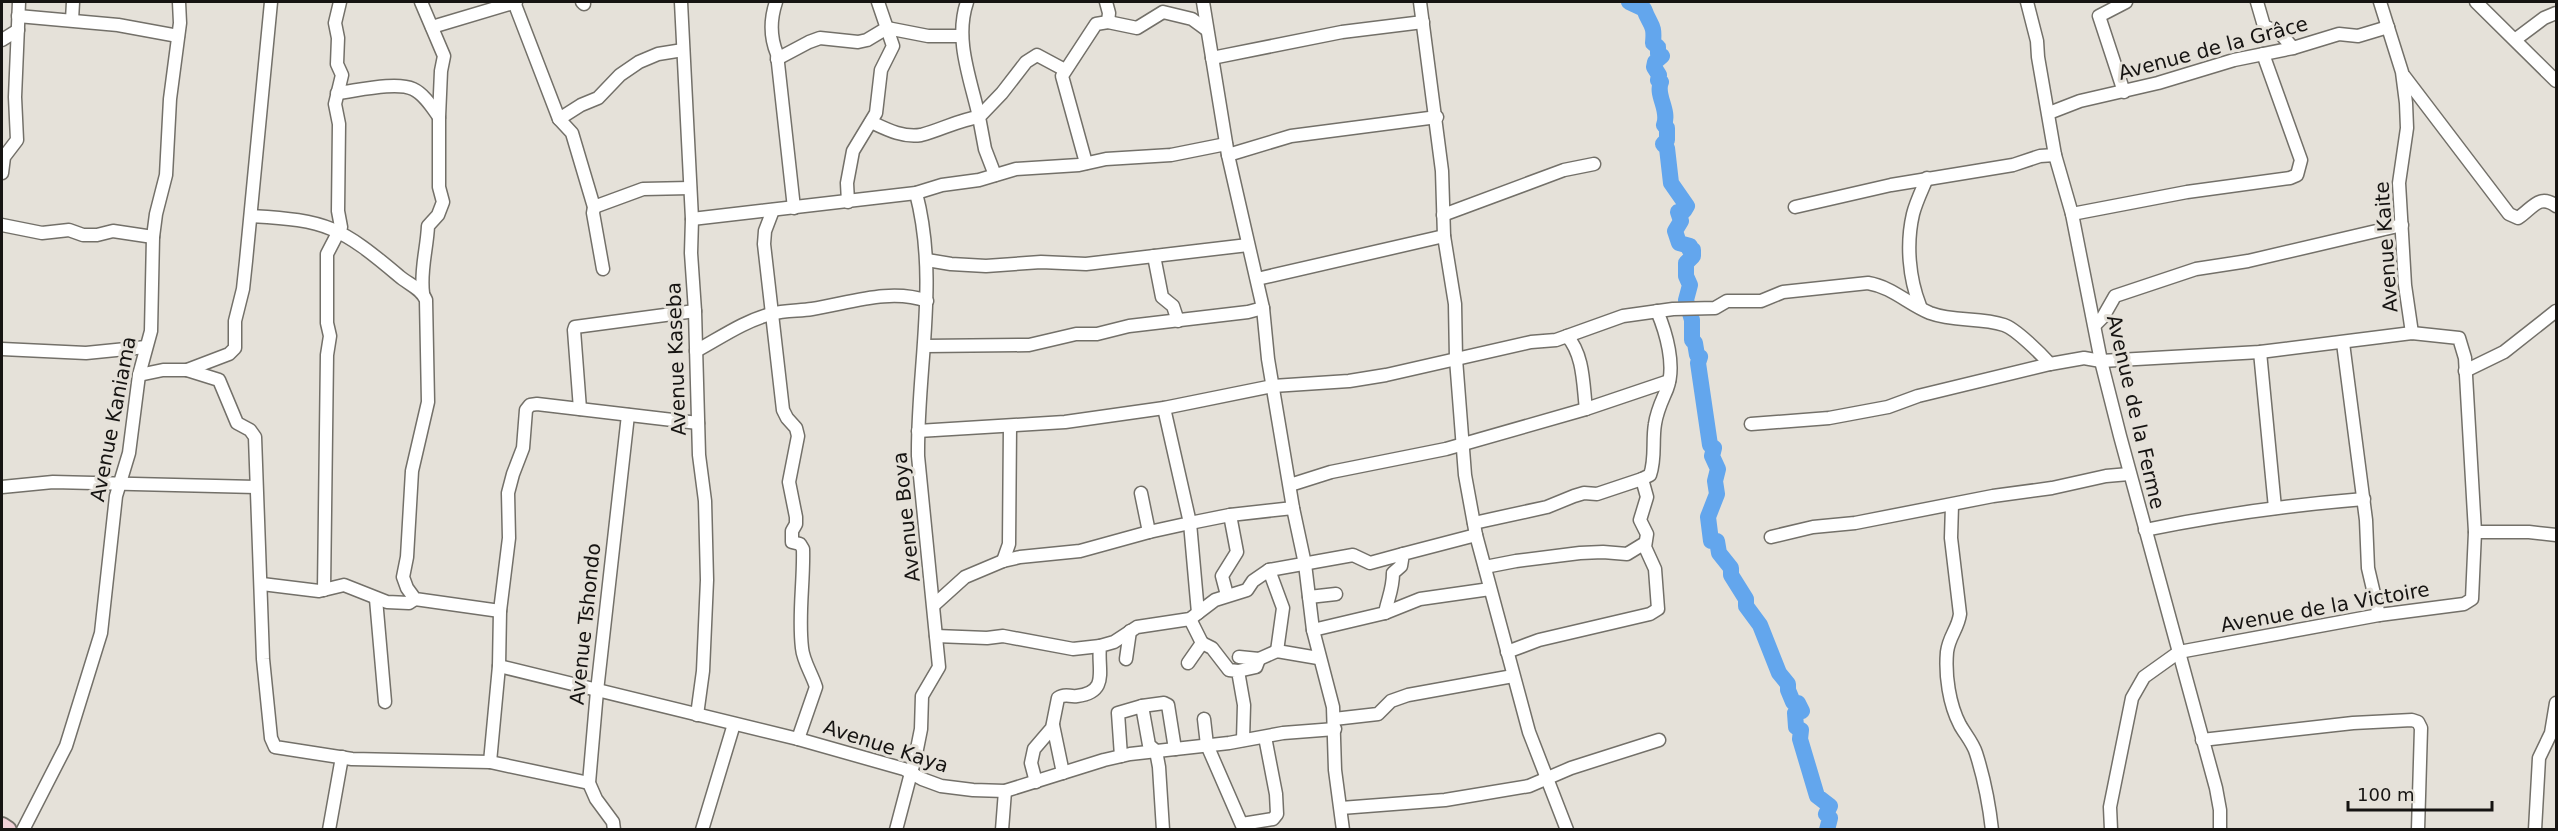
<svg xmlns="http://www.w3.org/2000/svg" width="2558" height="831" font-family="'DejaVu Sans',sans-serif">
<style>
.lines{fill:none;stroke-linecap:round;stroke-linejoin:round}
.river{stroke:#63a6ed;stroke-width:16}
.street-casing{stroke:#737069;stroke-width:15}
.secondary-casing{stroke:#737069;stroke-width:20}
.street{stroke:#fff;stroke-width:12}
.secondary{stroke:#f1d2d8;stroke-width:16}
.labels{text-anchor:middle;stroke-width:6;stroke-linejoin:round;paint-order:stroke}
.street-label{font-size:20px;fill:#161412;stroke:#e5e1d9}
</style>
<rect width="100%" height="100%" fill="#e5e1d9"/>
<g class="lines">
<path class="river" d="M1629 2 1644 9C1650 26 1655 23 1653 43L1658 47V54L1662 56 1655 62 1654 67 1659 75 1658 80 1661 82C1655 95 1670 110 1664 125L1667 128V140L1663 144 1667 148 1671 183 1687 206 1684 211 1678 212 1681 221 1675 231 1679 243 1690 246 1689 249 1693 250V256L1686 263V276L1690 285 1686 300 1692 320V340L1695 343 1697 355 1700 357 1698 363 1710 445 1714 448 1712 456 1718 469 1715 481 1717 494 1708 517 1711 541H1717L1719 553 1731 568V575L1746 599V606L1760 625 1779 673 1788 684V690L1793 702 1798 703 1802 711 1795 713 1796 727 1801 730 1800 739 1817 796 1830 806 1826 814 1830 818 1827 830"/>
<g class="street-casing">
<g id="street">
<path d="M421 2 444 56 441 71 439 117V187L443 202 438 215 428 226C427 249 420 270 423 293"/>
<polyline points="514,2 559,119 572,133 594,207 593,213 603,269"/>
<polyline points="582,2 584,4"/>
<polyline points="681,2 692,219 691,253 695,311 699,455 705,501 707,580 703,671 697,715"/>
<path d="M776 2C770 20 770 37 777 54L794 208"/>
<polyline points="1106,2 1109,13 1108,22"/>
<polyline points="1203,2 1228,155 1263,308 1268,359 1293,508 1305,564 1313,630 1333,707 1335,770 1343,830"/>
<polyline points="1420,2 1442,171 1444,236 1455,304 1456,359 1465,475 1476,535 1529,732 1567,830"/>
<polyline points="2027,2 2037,41 2038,57 2055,155 2072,214 2101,361 2120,436 2216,788 2220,810 2220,830"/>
<polyline points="2257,2 2264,26 2280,33 2293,48"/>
<polyline points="2380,2 2402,72 2406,103 2407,128 2399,183 2405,285 2412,333"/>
<polyline points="2476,2 2556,81"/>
<polyline points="18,16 118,25 178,36"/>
<polyline points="72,20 73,2"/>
<polyline points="432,27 516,2"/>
<polyline points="2516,39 2544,18 2556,13"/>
<polyline points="2,40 18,30"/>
<polyline points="1212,58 1342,32 1423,22"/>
<polyline points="777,59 809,42 820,38 858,42 867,40 887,28 928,36 962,36"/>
<path d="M2404 76 2509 214 2518 218C2532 209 2539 193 2556 206"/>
<polyline points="2124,92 2099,16 2126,2"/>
<path d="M337 93C356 91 396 81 413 89 424 94 432 107 439 117"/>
<polyline points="2049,113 2080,101 2158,83 2234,60 2293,48 2339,34 2358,36 2388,27"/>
<polyline points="559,119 581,105 598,98 620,75 639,62 658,54 683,50"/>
<path d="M871 122C886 129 903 138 921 135 941 130 958 120 979 117 971 80 954 40 967 2"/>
<polyline points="1228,155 1291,136 1437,117"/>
<polyline points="1086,163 1062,76 1096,24 1108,22 1137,28 1163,12 1192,19 1207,30"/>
<polyline points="2,173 4,157 17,140 15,97 19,2"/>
<polyline points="995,175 985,149 979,117 1002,93 1026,62 1037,55 1065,70"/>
<polyline points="848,202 847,183 853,151 876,113 881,70 893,46 878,2"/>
<polyline points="594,207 643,189 690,188"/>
<polyline points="1795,207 1891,185 2013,165 2040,156 2055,155"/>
<path d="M773 210 765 231 764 244 783 410 787 418 796 428 798 436 789 482 796 517V524L792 531V542L800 544 803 549C804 582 798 615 802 648 803 661 812 674 816 687L798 739"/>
<polyline points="2072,214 2187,192 2290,178 2297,175 2301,160 2263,54"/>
<polyline points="1443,215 1564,170 1594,164"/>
<path d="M251 216C327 220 341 227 399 276 408 284 421 288 426 300L428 402 412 471 407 557 403 577 407 588 415 599 500 611"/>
<polyline points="692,219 916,193 942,185 979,180 1016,169 1079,165 1106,159 1171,155 1226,144"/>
<polyline points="2,225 42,233 69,230 83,235 97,235 113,231 153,237"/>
<polyline points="1154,256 1162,297 1173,306 1178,321"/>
<polyline points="927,260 951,264 986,266 1041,262 1086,264 1248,245"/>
<polyline points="1257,279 1444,236"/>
<path d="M1920 306C1909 278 1906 244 1913 214 1916 202 1922 190 1927 178"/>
<polyline points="2095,325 2103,317 2115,296 2196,269 2248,261 2402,225"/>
<path d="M1567 336C1584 355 1583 385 1586 409"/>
<polyline points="2343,343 2366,520 2368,568 2379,615"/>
<polyline points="925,346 1029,345 1076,334 1097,334 1129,326 1248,312 1263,308"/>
<polyline points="2,349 86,353 146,347"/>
<path d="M696 351C720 338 744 321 771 314 784 310 799 311 812 309 850 303 890 288 927 301"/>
<polyline points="2260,352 2275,508"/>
<polyline points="187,370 219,380 237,423 250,430 255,437 263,659 271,738 275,747 352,759 490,762 589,783"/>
<polyline points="2465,371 2504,352 2556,311"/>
<polyline points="139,375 163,370 187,370 229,354 235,348 235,321 243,289 246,261 271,2"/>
<polyline points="580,409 574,330 575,327 695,311"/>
<polyline points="1751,424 1829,418 1888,407 1918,396 2050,364"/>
<path d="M918 431 1065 422 1164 408 1273 386 1349 381 1386 375 1531 342 1556 340 1623 316 1673 309 1715 308 1727 301H1761L1783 292 1868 283C1892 287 1908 304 1930 313 1954 322 1980 317 2004 325 2016 329 2041 354 2050 364L2084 358 2101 361 2260 352 2412 333 2459 338 2465 358 2475 532 2472 599 2464 604 2379 615 2179 652 2144 677 2132 698 2110 807 2111 830"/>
<polyline points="1290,485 1331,472 1446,449 1586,409 1669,381"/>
<polyline points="2,487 53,482 256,487"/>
<path d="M1952 505 1951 538 1960 614C1958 629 1949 636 1947 652 1945 675 1949 704 1960 725 1965 734 1973 743 1976 753 1984 778 1989 803 1992 830"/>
<polyline points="1230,515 1293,508"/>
<polyline points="1474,523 1547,507 1574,496 1584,493 1597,494 1642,479"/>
<path d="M2145 530C2217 515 2290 505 2364 499"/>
<polyline points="1149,532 1190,523 1164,408"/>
<polyline points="2475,532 2529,532 2556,535"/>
<polyline points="1771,537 1813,527 1855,523 1993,496 2052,488 2106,476 2129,474"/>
<polyline points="1003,561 1009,544 1010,426"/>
<polyline points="1485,567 1516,561 1580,553 1603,552 1627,554 1645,543"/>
<polyline points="1269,570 1283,608 1277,651"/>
<polyline points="262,584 319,591 344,585 387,602 409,603 415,599"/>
<polyline points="324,590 327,355 330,336 327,323 327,254 341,227 338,211 339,124 335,104 342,75 337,64 338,38 335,23 340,2"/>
<polyline points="1309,597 1336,594"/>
<polyline points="376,599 385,702"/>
<polyline points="934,605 965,577 1003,561 1020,557 1080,551 1149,532 1141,493"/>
<polyline points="1198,613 1190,523 1230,515 1237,552 1222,576 1227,595"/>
<polyline points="1385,613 1420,599 1490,589"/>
<path d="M1313 630 1385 613C1388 598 1393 589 1393 573L1401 566 1403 554 1476 535"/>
<polyline points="936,636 987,638 1003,636 1073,649 1100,646"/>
<polyline points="1202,643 1212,648 1229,670 1238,671 1244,705 1243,740"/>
<path d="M1507 652 1539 640 1650 614 1658 609 1655 569 1645 547 1647 534 1640 520 1647 497 1642 479 1650 475C1656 458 1652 441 1655 424 1657 410 1662 401 1667 389 1676 366 1666 332 1657 311"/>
<polyline points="1126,659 1130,631"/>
<polyline points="1259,659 1277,651 1318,658"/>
<polyline points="1188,663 1202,643 1190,619"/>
<polyline points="499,666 798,739 904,769 922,779 941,786 973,790 1005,791 1104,760 1130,754 1229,743 1283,733 1335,729"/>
<polyline points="1238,671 1256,667 1259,659 1239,657"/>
<polyline points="1142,706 1164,703 1168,705 1175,749"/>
<polyline points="1204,719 1207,745 1244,830"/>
<polyline points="1334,719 1378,714 1391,701 1408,695 1513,676"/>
<polyline points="1053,725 1063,773"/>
<polyline points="2202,740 2353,723 2412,720 2418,722 2421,728 2418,830"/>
<polyline points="1121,756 1118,713 1142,706 1149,745 1156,751 1159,767 1163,830"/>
<polyline points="490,762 499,666 500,611 509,538 508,493 513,474 523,448 526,410 530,405 537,404 698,423"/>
<path d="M1036 782 1031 763 1034 749 1052 728 1058 698C1065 693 1069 697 1077 696 1110 692 1097 669 1100 646L1114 642 1137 627 1190 619 1215 600 1247 590 1253 581 1269 570 1353 555 1370 563 1403 554"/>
<polyline points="1341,808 1445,800 1529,786 1571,768 1659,740"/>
<polyline points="1242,824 1273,819 1277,814 1276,794 1265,737"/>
<polyline points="23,830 66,746 101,633 116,496 129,453 139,375 151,331 153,237 156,214 166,175 170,99 180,23 179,2"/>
<polyline points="329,830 342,757"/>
<polyline points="614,830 613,822 596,799 589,783 597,691 628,415"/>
<polyline points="702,830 734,724"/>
<path d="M896 830 916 754 921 729 922 696 939 667 918 456C917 368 939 280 916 193"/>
<polyline points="1002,830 1005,791"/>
<polyline points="2535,830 2539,758 2551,733 2556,703"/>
</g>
</g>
<g class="secondary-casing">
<polyline id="secondary" points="2,826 8,830"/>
</g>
<use href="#street" class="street"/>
<use href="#secondary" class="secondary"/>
</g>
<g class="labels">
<g class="street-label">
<text transform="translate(2213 48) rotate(-15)" y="7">Avenue de la Grâce</text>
<text transform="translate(2386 247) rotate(-94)" y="7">Avenue Kaite</text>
<text transform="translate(676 359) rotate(-92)" y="7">Avenue Kaseba</text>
<text transform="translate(2136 412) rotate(77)" y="7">Avenue de la Ferme</text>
<text transform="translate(113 419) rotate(-79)" y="7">Avenue Kaniama</text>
<text transform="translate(906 517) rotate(-96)" y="7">Avenue Boya</text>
<text transform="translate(2325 607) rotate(-10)" y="7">Avenue de la Victoire</text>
<text transform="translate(585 624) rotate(-84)" y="7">Avenue Tshondo</text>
<text transform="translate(886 746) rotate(18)" y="7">Avenue Kaya</text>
</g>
</g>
<rect width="2558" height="831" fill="none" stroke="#161412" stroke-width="6"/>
<path d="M2348 801v9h144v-9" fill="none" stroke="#161412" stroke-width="3"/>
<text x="2357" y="801" font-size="18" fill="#161412" stroke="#e5e1d9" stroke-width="4.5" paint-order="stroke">100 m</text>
</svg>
